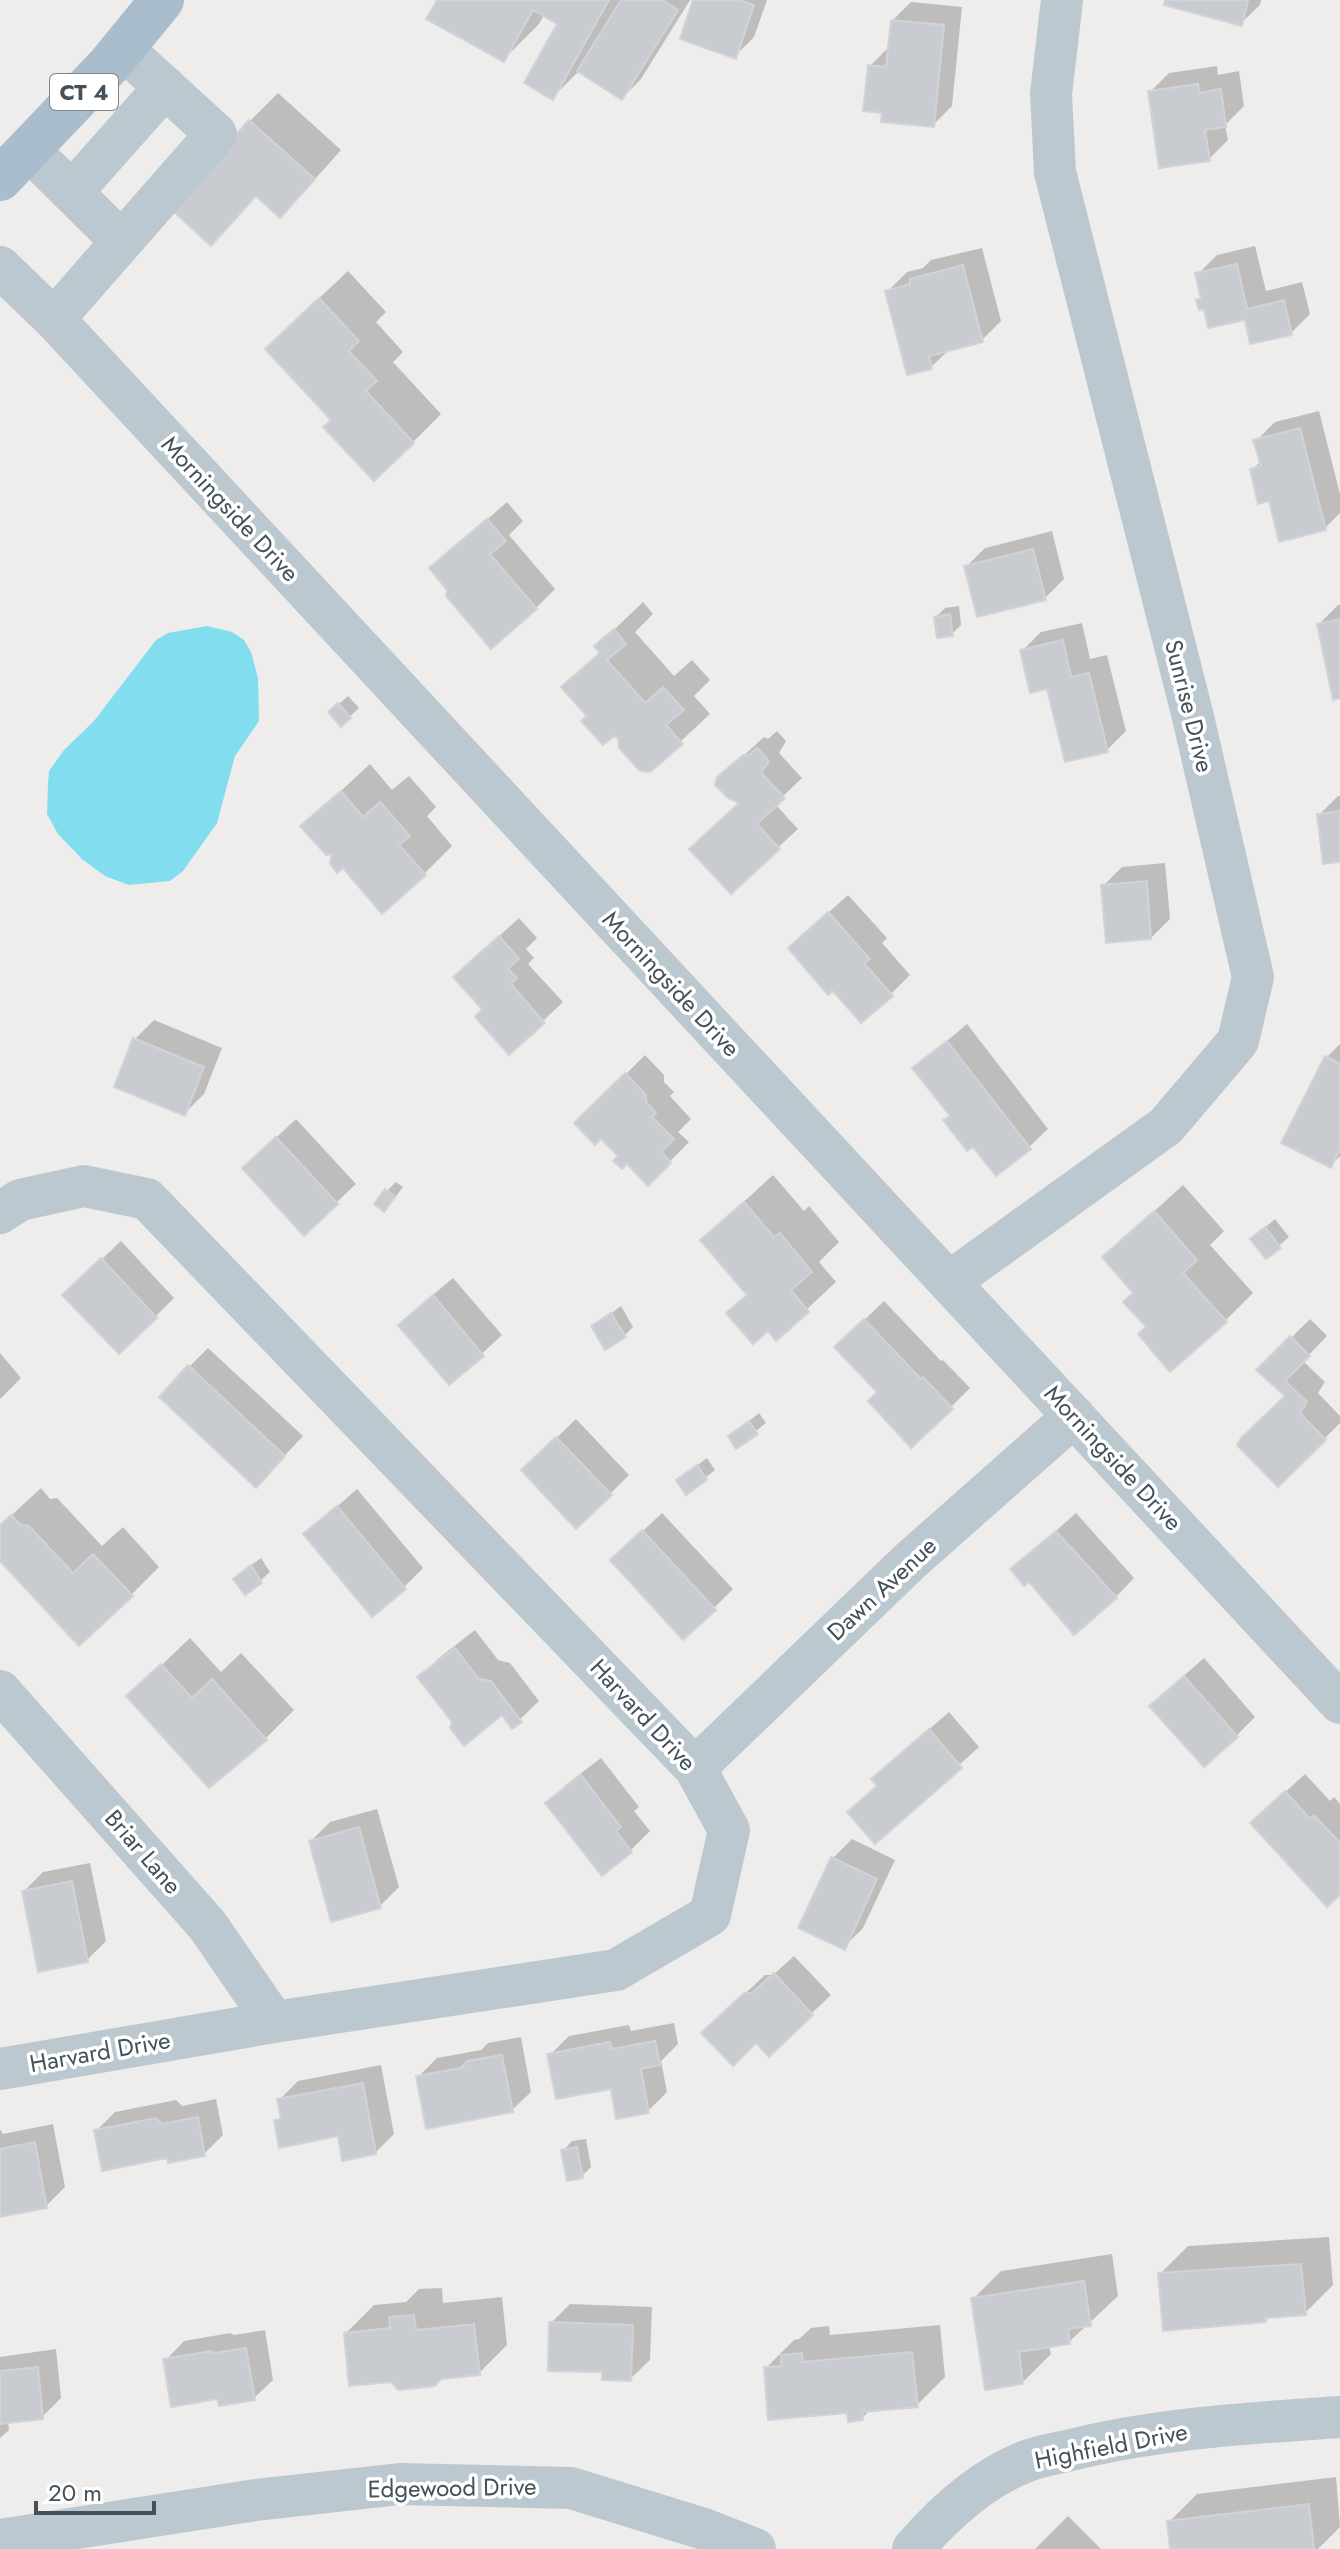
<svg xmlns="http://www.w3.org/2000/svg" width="1340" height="2549" font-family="Jost,sans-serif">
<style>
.water{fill:#82deee}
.shadow{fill:#0003}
.building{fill:#c8ccd1;stroke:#d0d3d8;stroke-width:2}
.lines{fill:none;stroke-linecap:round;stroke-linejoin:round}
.minor{stroke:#bcc8cf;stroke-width:42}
.major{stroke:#aabdcd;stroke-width:44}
.labels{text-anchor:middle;stroke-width:7;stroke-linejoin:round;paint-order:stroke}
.shield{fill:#fff;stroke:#7c858c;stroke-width:2}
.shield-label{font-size:22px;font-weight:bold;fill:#44515a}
.street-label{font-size:24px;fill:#44515a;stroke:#fff}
</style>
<rect width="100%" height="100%" fill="#efecec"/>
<polygon class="water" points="207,626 232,632 244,640 251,652 258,678 259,721 235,756 217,823 183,871 170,881 129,885 105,876 82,859 58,834 47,814 48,784 49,771 64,750 94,721 156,640 168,633"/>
<g class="shadow">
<polygon points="439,0 690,0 641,79 622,98 579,71 552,98 559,24 544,15 539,24 503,60"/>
<polygon points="695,0 767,0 754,37 735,56"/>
<polygon points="1167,0 1261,0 1260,5 1241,23"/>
<polygon points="911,2 962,7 952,106 933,125 884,111 870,66 889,47 892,21"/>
<polygon points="1217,66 1218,75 1239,71 1244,106 1225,125 1228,140 1209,159 1150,92 1169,73"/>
<polygon points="278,93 341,150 308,187 258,194 211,243 250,121"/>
<polygon points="1255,246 1266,291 1302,282 1310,314 1291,333 1198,300 1202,296 1198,274 1217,255"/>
<polygon points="982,248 1001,321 982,340 950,349 931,367 888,291 907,272 923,268 931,260"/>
<polygon points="348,271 386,312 376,322 403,352 393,362 441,414 413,442 334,420 295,321"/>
<polygon points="1319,411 1340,494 1340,513 1325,528 1270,499 1252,470 1261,461 1256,441 1275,422"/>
<polygon points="507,502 523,521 509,535 555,589 536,608 449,590 432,568"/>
<polygon points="1052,531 1064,579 1045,598 966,567 985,548"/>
<polygon points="643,602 653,614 635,632 674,676 692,660 710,680 694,696 710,714 650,770 620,737 589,716 564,687 601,651 597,646"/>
<polygon points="1338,605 1340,605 1340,696 1319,624"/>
<polygon points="959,606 961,625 952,634 936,617 945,608"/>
<polygon points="1082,623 1090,659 1107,655 1126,731 1107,750 1049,686 1022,651 1041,632"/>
<polygon points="348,696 359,708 341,725 330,712"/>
<polygon points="777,731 786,741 779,753 802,778 775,804 798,829 731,891 741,802 719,778 764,737 768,739"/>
<polygon points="370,764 392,790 409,776 436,807 427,816 452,846 424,874 334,852 303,826"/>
<polygon points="1338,796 1340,796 1340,859 1319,815"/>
<polygon points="1165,863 1170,919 1151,938 1103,886 1122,867"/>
<polygon points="848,895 887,938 882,943 910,975 891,994 809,930"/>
<polygon points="519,918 537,938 526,949 534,958 528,964 563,1002 510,1052 485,1009 475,958"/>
<polygon points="154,1020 222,1048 204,1094 185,1113 135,1039"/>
<polygon points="967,1024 1048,1129 1029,1147 951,1115 915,1068"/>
<polygon points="1340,1044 1340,1156 1330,1166 1326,1058"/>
<polygon points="645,1055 664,1075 664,1082 674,1092 670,1096 691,1119 678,1132 689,1142 648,1184 601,1136 577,1123"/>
<polygon points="296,1119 356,1184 304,1233 264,1149"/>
<polygon points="773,1175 804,1211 809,1206 839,1242 819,1262 836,1282 776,1338 768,1328 729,1313 748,1294 702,1240"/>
<polygon points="396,1182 403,1187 393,1200 387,1191"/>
<polygon points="1183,1185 1224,1231 1210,1245 1253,1293 1225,1321 1148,1327 1135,1292 1104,1257"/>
<polygon points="1275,1219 1289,1237 1267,1256 1262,1230"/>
<polygon points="121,1241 174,1298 155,1317 84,1276"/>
<polygon points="453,1278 502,1335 450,1383 420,1306"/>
<polygon points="884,1301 941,1361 943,1360 970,1388 951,1407 880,1392 856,1328"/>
<polygon points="621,1306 633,1327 624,1336 593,1327"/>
<polygon points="1310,1319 1327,1336 1303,1361 1325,1382 1318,1393 1340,1416 1340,1423 1278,1485 1287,1395 1259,1370"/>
<polygon points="208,1348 303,1436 275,1466 189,1367"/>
<polygon points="0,1353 21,1378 0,1399"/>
<polygon points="759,1413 766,1423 737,1446 730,1436"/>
<polygon points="576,1419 629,1475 610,1494 542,1452"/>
<polygon points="707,1458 715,1470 687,1492 678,1480"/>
<polygon points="41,1488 50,1499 57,1498 102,1546 123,1527 159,1567 131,1595 0,1558 0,1526"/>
<polygon points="357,1489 423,1568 404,1587 306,1534"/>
<polygon points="662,1513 733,1589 714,1608 631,1542"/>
<polygon points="1076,1513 1134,1578 1116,1597 1013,1569"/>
<polygon points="261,1558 270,1572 260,1581 244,1570"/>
<polygon points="475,1630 498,1660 510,1663 539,1701 513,1726 503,1712 454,1722 420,1677 439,1658"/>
<polygon points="190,1638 221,1672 241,1653 294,1710 266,1738 210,1785 129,1696"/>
<polygon points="1204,1658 1255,1717 1236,1736 1171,1687"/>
<polygon points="949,1712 979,1747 875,1841 850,1812 878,1784 893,1761"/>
<polygon points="601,1758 639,1807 634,1811 650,1831 631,1850 548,1803 567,1784"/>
<polygon points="1305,1774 1330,1801 1334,1797 1340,1804 1340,1892 1272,1804"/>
<polygon points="377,1809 399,1887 380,1906 311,1841 330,1822"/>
<polygon points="852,1839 895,1860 863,1928 844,1947 833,1858"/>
<polygon points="90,1863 106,1941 87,1960 24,1891 43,1872"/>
<polygon points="794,1956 831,1995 769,2054 723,2014 765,1975 773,1975"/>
<polygon points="674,2023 678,2044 661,2061 667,2092 648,2111 612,2087 550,2055 569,2036 629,2025 631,2031"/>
<polygon points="521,2037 531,2092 512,2110 418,2077 437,2058 481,2050 488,2043"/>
<polygon points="381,2065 394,2134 375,2153 339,2134 276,2121 282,2115 279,2100 298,2081"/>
<polygon points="216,2099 223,2135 204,2154 168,2156 96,2131 115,2112 176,2100 182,2106"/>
<polygon points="53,2124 65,2187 46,2206 0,2215 0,2129 3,2134"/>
<polygon points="586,2139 591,2167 582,2176 563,2151 572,2141"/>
<polygon points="1329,2237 1333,2285 1305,2313 1270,2316 1265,2321 1160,2274 1188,2246"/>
<polygon points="1112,2254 1118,2296 1069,2342 1049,2345 1051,2354 1022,2383 973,2299 1001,2271"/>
<polygon points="442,2288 443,2303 502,2297 507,2345 479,2373 346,2333 374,2305 406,2302 419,2289"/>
<polygon points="570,2304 652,2307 650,2360 630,2379 604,2371 551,2323"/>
<polygon points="940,2325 945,2377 917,2405 871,2409 862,2418 766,2368 794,2340 799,2339 811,2328 829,2326 830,2335"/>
<polygon points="265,2330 273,2380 254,2398 218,2397 166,2360 184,2341 230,2333 234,2335"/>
<polygon points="56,2349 61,2398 42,2417 8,2421 9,2430 0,2438 0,2357"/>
<polygon points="1336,2477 1340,2527 1318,2549 1173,2549 1169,2522 1197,2494"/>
<polygon points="1068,2516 1101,2549 1035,2549"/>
</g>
<g class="building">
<polygon points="437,0 609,0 553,100 524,83 557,24 533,10 504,62 426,19"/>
<polygon points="621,0 662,0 678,10 622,100 577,71"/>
<polygon points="693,0 739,0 754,5 736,59 680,39"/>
<polygon points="1165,0 1248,0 1242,26 1164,5"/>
<polygon points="891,20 944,25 934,127 881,122 882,113 863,111 868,65 886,67"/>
<polygon points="1198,84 1199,93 1221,89 1226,127 1205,130 1210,161 1159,168 1148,91"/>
<polygon points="249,120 315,179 280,218 256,196 211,246 174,212 194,182"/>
<polygon points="1237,264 1247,309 1284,300 1292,335 1250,344 1245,320 1208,328 1204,309 1199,310 1196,300 1201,299 1195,273"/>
<polygon points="963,265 983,342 929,356 932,369 907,375 885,291 910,284 910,279"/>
<polygon points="319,298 359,341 349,351 377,381 366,391 414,443 374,481 323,427 331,420 265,349"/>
<polygon points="1300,428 1326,530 1279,542 1269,501 1258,504 1250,469 1261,466 1253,440"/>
<polygon points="487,519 506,541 490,554 537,609 491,649 446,596 447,590 429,568"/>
<polygon points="1033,549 1046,600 977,617 964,566"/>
<polygon points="950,614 953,636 937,638 934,617"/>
<polygon points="1340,619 1340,698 1333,700 1317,624"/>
<polygon points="614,629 626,644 607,660 645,703 663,687 684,710 666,725 683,744 650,772 640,771 619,748 618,738 614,736 603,745 581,721 587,716 561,687 600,653 594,646"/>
<polygon points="1063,640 1071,677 1089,673 1108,752 1065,762 1047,689 1030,693 1020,650"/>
<polygon points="338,703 351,718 341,727 328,712"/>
<polygon points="757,748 769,761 761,773 785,798 757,824 780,849 731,894 689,849 739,803 728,798 715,785 717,777 743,755 747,756"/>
<polygon points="341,791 363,817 380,802 410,836 399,845 426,875 382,914 343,868 337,873 330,863 332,854 326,855 300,826"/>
<polygon points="1340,811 1340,862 1323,864 1317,814"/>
<polygon points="1147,881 1151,939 1106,943 1101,885"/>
<polygon points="828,912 870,959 864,963 893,996 861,1023 833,991 828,995 788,948"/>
<polygon points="499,936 519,959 508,969 517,978 511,984 545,1023 509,1055 475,1017 482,1009 453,977"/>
<polygon points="133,1038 204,1067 185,1116 114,1087"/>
<polygon points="947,1041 1031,1149 996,1176 973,1147 967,1151 943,1120 950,1116 912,1068"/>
<polygon points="1325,1056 1340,1064 1340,1149 1331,1168 1281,1143"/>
<polygon points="625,1073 646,1095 646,1102 656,1113 652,1117 674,1139 661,1152 671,1163 648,1186 627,1164 622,1169 613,1161 618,1156 601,1139 595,1145 574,1123"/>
<polygon points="276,1137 338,1204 304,1236 242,1168"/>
<polygon points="385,1189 395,1197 384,1212 374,1204"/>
<polygon points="744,1202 774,1237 780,1233 812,1272 791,1290 809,1312 776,1341 768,1331 753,1344 726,1313 747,1295 700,1240"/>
<polygon points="1154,1211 1197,1260 1183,1273 1227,1322 1170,1372 1138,1334 1146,1327 1123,1302 1133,1293 1102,1257"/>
<polygon points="1265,1227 1281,1248 1266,1259 1250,1239"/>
<polygon points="101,1258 157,1318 119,1354 62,1295"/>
<polygon points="433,1295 484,1356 449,1385 398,1325"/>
<polygon points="611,1313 626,1337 605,1350 591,1326"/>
<polygon points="864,1319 921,1379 923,1377 953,1409 911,1448 868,1401 877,1392 834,1347"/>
<polygon points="1290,1336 1310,1356 1285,1381 1307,1402 1300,1413 1326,1440 1278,1487 1237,1445 1241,1438 1285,1396 1256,1370"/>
<polygon points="188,1365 285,1456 256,1488 159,1397"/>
<polygon points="749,1421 758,1434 736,1449 728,1436"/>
<polygon points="556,1437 612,1495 576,1529 521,1470"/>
<polygon points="697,1465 707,1480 686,1495 676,1480"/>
<polygon points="337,1506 406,1589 372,1617 303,1534"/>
<polygon points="11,1515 22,1526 28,1525 73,1573 93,1554 133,1596 79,1646 0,1561 0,1525"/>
<polygon points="642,1530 716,1610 683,1640 610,1560"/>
<polygon points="1056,1531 1117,1598 1074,1635 1029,1582 1024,1586 1010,1569"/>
<polygon points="251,1565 262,1583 245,1595 233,1579"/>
<polygon points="455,1648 479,1679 491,1681 522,1722 512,1729 502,1715 464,1746 450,1728 452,1722 417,1677"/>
<polygon points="161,1664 192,1698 212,1679 267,1740 209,1788 126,1696"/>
<polygon points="1184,1676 1238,1737 1204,1767 1149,1706"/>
<polygon points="929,1729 962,1768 875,1844 847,1812 877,1786 871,1779"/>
<polygon points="581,1775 621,1827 616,1831 632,1852 602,1876 545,1803"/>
<polygon points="1285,1791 1310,1819 1314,1815 1340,1843 1340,1895 1327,1907 1250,1823"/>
<polygon points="359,1827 381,1908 331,1922 309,1841"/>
<polygon points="831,1857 877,1879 845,1950 798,1928"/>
<polygon points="72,1881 88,1962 38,1972 22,1891"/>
<polygon points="774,1973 813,2015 769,2057 756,2043 733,2066 701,2033 744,1993 752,1993"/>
<polygon points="655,2041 660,2065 641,2069 649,2113 616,2119 611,2089 556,2099 547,2054 610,2042 612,2049"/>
<polygon points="502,2055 513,2112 426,2129 416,2076 461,2068 467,2061"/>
<polygon points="363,2083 376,2154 342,2161 338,2136 279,2148 274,2120 281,2119 277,2099"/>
<polygon points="198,2117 205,2156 168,2163 167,2158 102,2171 94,2130 156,2118 162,2124"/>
<polygon points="35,2142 47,2208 0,2217 0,2149"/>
<polygon points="577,2147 583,2178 567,2181 561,2150"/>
<polygon points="1301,2264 1306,2315 1265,2318 1266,2322 1163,2331 1158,2273"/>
<polygon points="1084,2281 1091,2326 1068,2329 1070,2344 1019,2352 1023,2384 985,2390 971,2298"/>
<polygon points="414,2315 416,2330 474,2324 480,2375 441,2379 435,2386 398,2390 391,2382 349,2386 344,2333 390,2328 389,2317"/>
<polygon points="549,2322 633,2325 631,2381 602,2380 602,2372 548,2371"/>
<polygon points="246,2348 255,2400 219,2406 217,2399 171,2407 163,2359 211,2351 214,2353"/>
<polygon points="912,2352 918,2407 862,2412 863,2420 848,2422 847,2413 768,2420 764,2367 781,2366 781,2355 802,2353 803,2362"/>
<polygon points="38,2367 43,2419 0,2424 0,2371"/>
<polygon points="1309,2504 1314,2549 1170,2549 1167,2521"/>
</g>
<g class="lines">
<g class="minor">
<polyline points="28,149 121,241"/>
<polyline points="72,192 165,87"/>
<polyline points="0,267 54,319 1340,1703"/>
<polyline points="54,319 216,134 123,49"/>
<polyline points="0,1213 20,1200 84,1186 147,1199 695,1768 729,1830 710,1915 616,1970 274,2022 0,2069"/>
<polyline points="949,1282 1166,1126 1238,1041 1253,977 1193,717 1055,172 1051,94 1062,0"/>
<polyline points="0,1691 208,1926 274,2022"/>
<polyline points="695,1768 910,1561 1074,1416"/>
<polyline points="0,2540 256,2500 400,2484 571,2488 704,2529 755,2549"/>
<path d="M913 2549C944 2513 982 2478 1027 2461 1042 2455 1059 2453 1075 2449 1161 2428 1252 2423 1340 2417"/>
</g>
<polyline class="major" points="0,179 109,65 162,0"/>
</g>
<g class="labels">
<rect class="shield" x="50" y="74" width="68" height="36" rx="6"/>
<g class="shield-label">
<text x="84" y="100">CT 4</text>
</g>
<g class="street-label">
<text transform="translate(230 509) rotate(47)" y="8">Morningside Drive</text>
<text transform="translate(1189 706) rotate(76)" y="8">Sunrise Drive</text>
<text transform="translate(671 984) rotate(47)" y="8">Morningside Drive</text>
<text transform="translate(1113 1458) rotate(47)" y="8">Morningside Drive</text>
<text transform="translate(882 1589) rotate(-43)" y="8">Dawn Avenue</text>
<text transform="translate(643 1715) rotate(47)" y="8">Harvard Drive</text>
<text transform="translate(143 1852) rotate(49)" y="8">Briar Lane</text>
<text transform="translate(100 2052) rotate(-10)" y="8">Harvard Drive</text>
<text transform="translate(1111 2446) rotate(-11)" y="8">Highfield Drive</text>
<text transform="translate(452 2488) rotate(-1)" y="8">Edgewood Drive</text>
</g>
</g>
<path d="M36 2501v12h118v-12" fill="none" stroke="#44515a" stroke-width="4"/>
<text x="48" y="2501" font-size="24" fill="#44515a" stroke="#ffffff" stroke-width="6" paint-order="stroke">20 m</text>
</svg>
